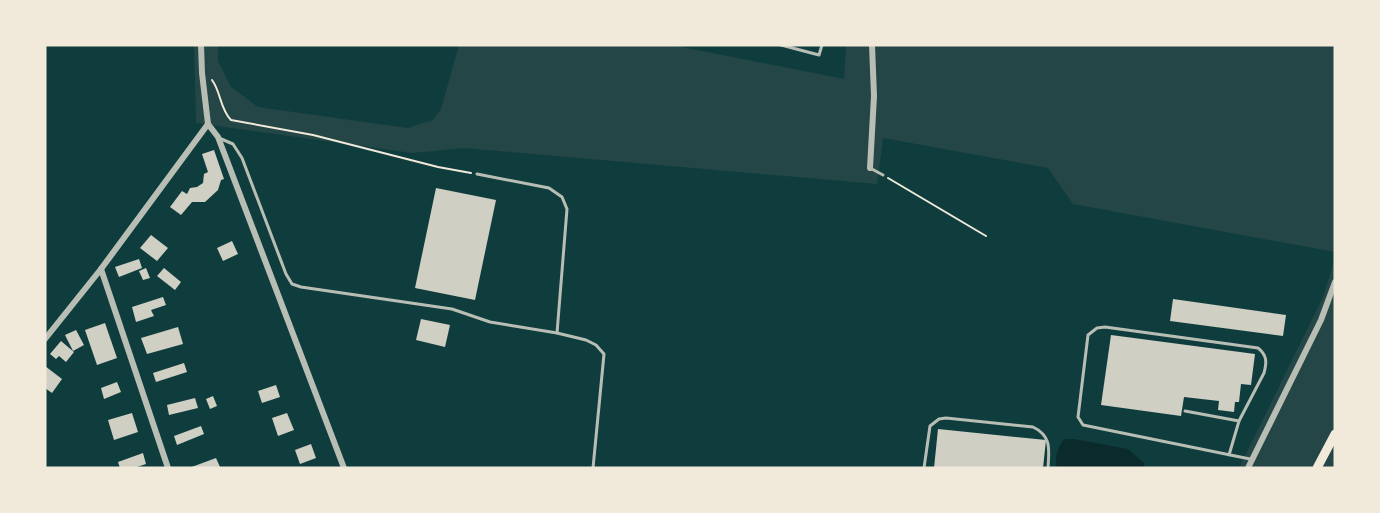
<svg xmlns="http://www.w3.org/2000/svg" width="1380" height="513" font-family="'Sofia Sans Condensed',sans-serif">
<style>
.green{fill:#244646}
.water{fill:#0a2a2b}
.building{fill:#cfcfc3}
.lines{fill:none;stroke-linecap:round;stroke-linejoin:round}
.path{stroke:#f1e9da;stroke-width:2}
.service{stroke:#b8beb3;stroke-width:3}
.minor{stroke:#b8beb3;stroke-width:6}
.secondary{stroke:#f1e9da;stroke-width:9}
</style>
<rect width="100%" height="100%" fill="#0f3d3e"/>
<g class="green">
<polygon points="194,45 218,45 218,61 231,87 258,107 407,128 433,120 441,109 459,45 672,45 844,79 846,45 1335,45 1335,252 1073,204 1048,168 883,138 877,184 464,148 412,153 196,123"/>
<polygon points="1335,259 1335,468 1239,468 1323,297"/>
</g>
<path class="water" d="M1065 439H1074L1128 449 1144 463V468H1057C1054 458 1058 445 1065 439Z"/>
<g class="building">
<polygon points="214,150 224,179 221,180 218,190 205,202 192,202 181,215 170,207 182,191 187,194 190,188 197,187 203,183 204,174 208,172 202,154"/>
<polygon points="436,188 496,200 475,300 415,288"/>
<polygon points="151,235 168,248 157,261 140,248"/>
<polygon points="232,241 238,254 223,261 217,248"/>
<polygon points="139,259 142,268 119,277 115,267"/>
<polygon points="146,268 150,278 143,280 139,271"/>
<polygon points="164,268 181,282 175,290 157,276"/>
<polygon points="163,297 166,305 151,310 154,316 136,322 132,307"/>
<polygon points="1173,299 1286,315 1283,336 1170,321"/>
<polygon points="421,319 450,325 445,347 416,340"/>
<polygon points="105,323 117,358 97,365 85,330"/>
<polygon points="178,327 183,344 147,354 141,338"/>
<polygon points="76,330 84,345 73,351 65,335"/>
<polygon points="1111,335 1255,354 1251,385 1241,384 1239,402 1235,402 1234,412 1218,410 1219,401 1184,397 1181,416 1101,405"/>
<polygon points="61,341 74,352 66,362 59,356 56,359 50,354"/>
<polygon points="184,363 187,372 156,382 153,373"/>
<polygon points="45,366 62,379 52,393 45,388"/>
<polygon points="117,382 121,392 104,399 101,388"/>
<polygon points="276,385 280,397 262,403 258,391"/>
<polygon points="213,396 217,406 210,409 206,399"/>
<polygon points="195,398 198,408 169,415 167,405"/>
<polygon points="132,413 138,432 114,440 108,420"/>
<polygon points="287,413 294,430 278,436 272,418"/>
<polygon points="201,426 204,434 177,445 174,436"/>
<polygon points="938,429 1046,440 1043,468 934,468"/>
<polygon points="311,444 316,458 300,464 295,450"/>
<polygon points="143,453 146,464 134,468 120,468 118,462"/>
<polygon points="216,458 220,467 190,468 189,468"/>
</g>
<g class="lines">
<g class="path">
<path d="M212 80C221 92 220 109 231 120L313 135 438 167 471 173"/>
<polyline points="888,178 986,236"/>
</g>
<g class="service">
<polyline points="781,45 819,55 822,45"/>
<polyline points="219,138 233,144 242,158 286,274 292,284 301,287 452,309 490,322 557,333 586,340 596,345 604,354 593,468"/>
<polyline points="870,168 883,175"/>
<polyline points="477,174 549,188 562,197 567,209 557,333"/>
<polyline points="1185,411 1239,421"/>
<path d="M1229 455 1239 421 1264 373C1267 362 1267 355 1258 348L1105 327 1097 328 1088 335 1078 417 1083 425 1250 459"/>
<path d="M924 468 930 426 939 419 946 418 1033 427C1052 436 1049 450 1048 468"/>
</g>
<g class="minor">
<polyline points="201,45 202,73 208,124 218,137 344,468"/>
<polyline points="870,168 874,96 872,45"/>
<polyline points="45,339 101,269"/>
<polyline points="168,468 101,269 208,124"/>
<polyline points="1248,468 1321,320 1335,282"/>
</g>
<polyline class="secondary" points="1317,468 1335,434"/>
</g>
<rect width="1380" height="513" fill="none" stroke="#f1e9da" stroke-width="93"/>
</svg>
